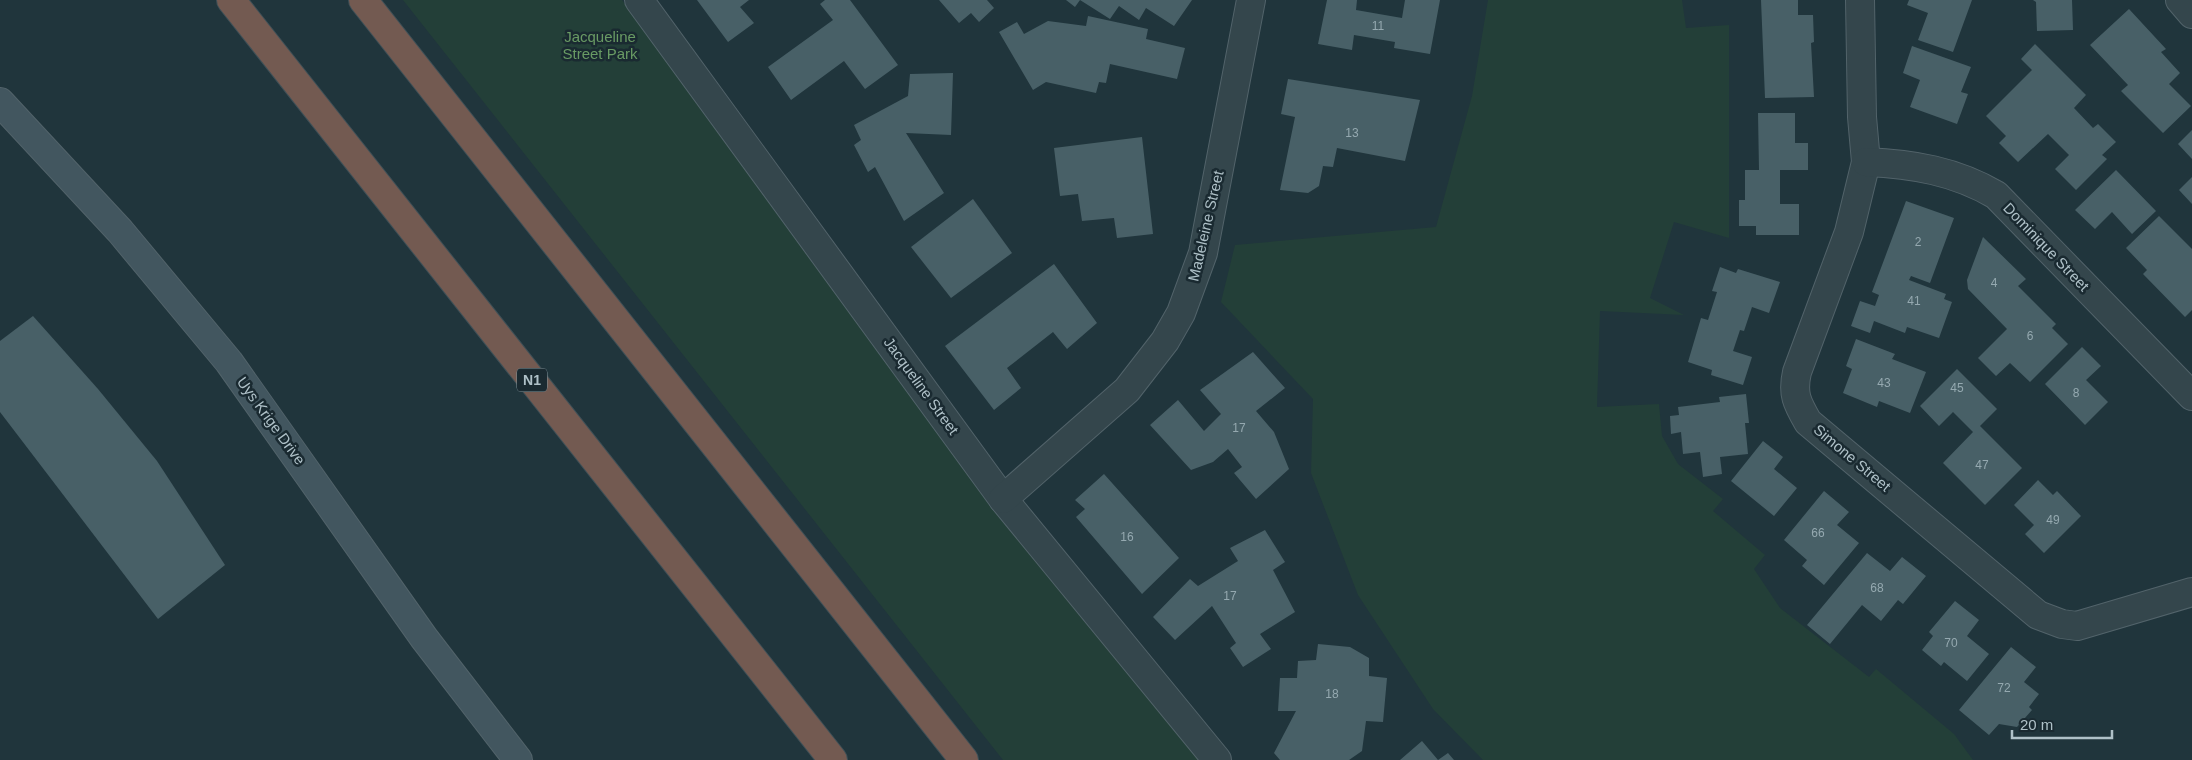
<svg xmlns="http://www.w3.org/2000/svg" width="2192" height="760" font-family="Arial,sans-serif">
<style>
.green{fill:#233f38}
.building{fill:#486067}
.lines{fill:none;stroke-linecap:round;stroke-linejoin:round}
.street-casing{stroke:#52636a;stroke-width:30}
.secondary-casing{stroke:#52636a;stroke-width:30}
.highway-casing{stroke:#3f5057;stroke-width:30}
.street{stroke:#34464c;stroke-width:28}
.secondary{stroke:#42565f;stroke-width:28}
.highway{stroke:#735a51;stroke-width:28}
.labels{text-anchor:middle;stroke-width:5;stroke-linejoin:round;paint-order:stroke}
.number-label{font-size:12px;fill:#95a9b0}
.shield{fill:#1a2a31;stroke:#82949b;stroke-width:1}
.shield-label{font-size:14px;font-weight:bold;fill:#afc1c8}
.park-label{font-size:15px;fill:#699b64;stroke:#1a2a31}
.street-label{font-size:15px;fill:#afc1c8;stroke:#1a2a31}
</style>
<rect width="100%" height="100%" fill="#20353c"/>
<g class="green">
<polygon points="403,0 622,0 977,486 1200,760 1003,760"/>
<polygon points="1488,0 1682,0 1686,28 1729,25 1729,238 1674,222 1650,298 1684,315 1600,311 1597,407 1659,404 1662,436 1678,464 1723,499 1713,511 1765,555 1754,569 1780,608 1869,677 1876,669 1954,734 1973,760 1483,760 1433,709 1358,595 1311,473 1313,399 1221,302 1235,245 1436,227 1472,96"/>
</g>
<g class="building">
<polygon points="697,0 749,0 740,7 754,23 728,42"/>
<polygon points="825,0 850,0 898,65 865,89 844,61 791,100 768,67 833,20 820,4"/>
<polygon points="939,0 987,0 994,8 979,22 971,13 959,23"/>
<polygon points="1066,0 1080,0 1075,7"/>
<polygon points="1080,0 1192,0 1174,26 1146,8 1139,20 1119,6 1110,19"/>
<polygon points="1327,0 1357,0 1356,10 1402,18 1405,0 1440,0 1430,54 1394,48 1395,42 1354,35 1352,50 1318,44"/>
<polygon points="1761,0 1798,0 1798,15 1813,15 1814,42 1811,43 1814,97 1765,98"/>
<polygon points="1909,0 1972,0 1953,52 1918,40 1928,13 1907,5"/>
<polygon points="2033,0 2072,0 2073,30 2037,31 2036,2"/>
<polygon points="2129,9 2166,49 2161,52 2180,73 2169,84 2191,106 2163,133 2121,91 2128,85 2090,45"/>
<polygon points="1088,16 1148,29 1146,39 1185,48 1177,79 1110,64 1106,83 1099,82 1096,93 1046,82 1033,90 999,32 1017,22 1024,34 1048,21 1086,26"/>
<polygon points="2035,44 2086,95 2074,108 2093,128 2098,124 2116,142 2102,155 2107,159 2076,190 2055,169 2069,155 2048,134 2018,162 1999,143 2006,136 1986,116 2032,70 2021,59"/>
<polygon points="1912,46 1971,67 1961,92 1968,94 1957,124 1910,107 1920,80 1903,73"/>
<polygon points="953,73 951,135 906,133 944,193 904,221 875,167 868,172 854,145 861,140 854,125 908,96 910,74"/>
<polygon points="1288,79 1420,100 1405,161 1337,148 1333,167 1323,166 1319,186 1308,193 1280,190 1295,117 1281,114"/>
<polygon points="1758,113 1795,113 1795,143 1808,143 1808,170 1780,170 1780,204 1799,204 1799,235 1756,235 1756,226 1739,226 1739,200 1745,200 1745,170 1759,170"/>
<polygon points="2192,130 2192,159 2178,144"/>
<polygon points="1142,137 1153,234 1117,238 1114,218 1082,221 1078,194 1060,196 1054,148"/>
<polygon points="2116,170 2156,211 2132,234 2112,212 2095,229 2075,210"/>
<polygon points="2192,177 2192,204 2179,190"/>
<polygon points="973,199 1012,253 951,298 911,247"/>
<polygon points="1906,201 1954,218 1930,283 1911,276 1909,280 1946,294 1944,299 1952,302 1939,338 1907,327 1905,333 1874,321 1870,333 1851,326 1860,301 1875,306 1879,295 1872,292"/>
<polygon points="2159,216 2192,249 2192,310 2185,317 2143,274 2147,270 2126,248"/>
<polygon points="1983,237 2026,279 2018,286 2056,324 2052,328 2068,344 2030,382 2010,363 1996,376 1978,358 2007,329 1968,289 1967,280"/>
<polygon points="1054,264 1097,323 1067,349 1053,332 1007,368 1021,388 994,410 945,346"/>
<polygon points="1720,267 1736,273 1738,269 1780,282 1769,313 1752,307 1744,331 1740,330 1733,351 1752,357 1743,385 1711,375 1712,370 1688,362 1701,318 1708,320 1717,292 1712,291"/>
<polygon points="33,316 98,389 157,461 225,565 158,619 0,412 0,341"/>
<polygon points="1856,339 1895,354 1892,359 1926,372 1910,413 1879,401 1877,407 1843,393 1852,369 1846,366"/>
<polygon points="2082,347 2101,366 2086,380 2108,402 2085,425 2045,384"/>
<polygon points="1253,352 1285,388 1256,411 1274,432 1289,469 1256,499 1234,473 1242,467 1228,449 1213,462 1191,470 1150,425 1178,400 1204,431 1221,414 1200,390"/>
<polygon points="1957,369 1997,409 1980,426 2022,468 1985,505 1943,463 1973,432 1953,412 1939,426 1920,406"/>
<polygon points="1746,394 1749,423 1745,423 1748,454 1720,457 1722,474 1703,477 1700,452 1683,454 1681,432 1671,434 1670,416 1679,415 1678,407 1720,402 1719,397"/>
<polygon points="1763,441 1783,457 1774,469 1797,488 1774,516 1731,481"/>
<polygon points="1104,474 1179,558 1142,594 1076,517 1085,509 1075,500"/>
<polygon points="2038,480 2053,495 2057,491 2081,516 2044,553 2025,534 2034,525 2014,505"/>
<polygon points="1824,491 1849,512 1837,525 1859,543 1824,585 1802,566 1807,560 1784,540"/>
<polygon points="1265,530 1285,562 1273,570 1295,612 1260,634 1271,649 1243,667 1230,648 1236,643 1212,606 1175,640 1153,617 1190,579 1198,586 1238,561 1230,548"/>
<polygon points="1867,553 1890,571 1902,557 1926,576 1903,604 1898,600 1881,621 1862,605 1830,644 1807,625"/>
<polygon points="1955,601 1979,620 1967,636 1989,654 1967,681 1944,662 1941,666 1922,650 1933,636 1929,632"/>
<polygon points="1318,644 1350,647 1369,658 1369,676 1387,678 1383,722 1366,721 1362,751 1349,760 1280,760 1274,753 1296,711 1278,711 1280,678 1297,678 1298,661 1316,660"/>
<polygon points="2011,647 2036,667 2024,682 2039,694 2029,707 2032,710 2017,727 1999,724 1989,735 1959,710"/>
<polygon points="1422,741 1438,760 1448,753 1454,760 1400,760"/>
</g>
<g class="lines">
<g class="street-casing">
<g id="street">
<polyline points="639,0 1003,499 1217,760"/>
<path d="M1860 0 1862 117 1866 162 1849 232 1797 372C1792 394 1797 403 1808 422L2038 615 2062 624 2077 626 2192 592"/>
<polyline points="2180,0 2192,14"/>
<path d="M1866 162C1913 164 1955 171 1996 195L2192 396"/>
<polyline points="1003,499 1127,390 1165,341 1181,313 1203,253 1251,0"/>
</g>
</g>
<g class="secondary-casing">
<polyline id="secondary" points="0,102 120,231 229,362 424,638 518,760"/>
</g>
<g class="highway-casing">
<g id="highway">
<polyline points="231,0 833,760"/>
<polyline points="363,0 964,760"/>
</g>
</g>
<use href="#street" class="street"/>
<use href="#secondary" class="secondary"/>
<use href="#highway" class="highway"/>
</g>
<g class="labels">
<g class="number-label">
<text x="1378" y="30">11</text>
<text x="1352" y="137">13</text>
<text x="1918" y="246">2</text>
<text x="1994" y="287">4</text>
<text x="1914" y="305">41</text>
<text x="2030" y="340">6</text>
<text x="1884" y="387">43</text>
<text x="1957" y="392">45</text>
<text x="2076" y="397">8</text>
<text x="1239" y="432">17</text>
<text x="1982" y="469">47</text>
<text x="2053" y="524">49</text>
<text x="1818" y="537">66</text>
<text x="1127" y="541">16</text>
<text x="1877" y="592">68</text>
<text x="1230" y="600">17</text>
<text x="1951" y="647">70</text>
<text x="2004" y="692">72</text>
<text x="1332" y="698">18</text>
</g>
<rect class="shield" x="517" y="368.5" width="30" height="23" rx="4"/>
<g class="shield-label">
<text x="532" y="385">N1</text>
</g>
<g class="park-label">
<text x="600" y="42">Jacqueline<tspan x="600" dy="17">Street Park</tspan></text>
</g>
<g class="street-label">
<text transform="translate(1206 226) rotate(-77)" y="5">Madeleine Street</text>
<text transform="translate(2046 247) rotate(46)" y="5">Dominique Street</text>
<text transform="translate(921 386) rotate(54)" y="5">Jacqueline Street</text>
<text transform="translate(271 421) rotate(54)" y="5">Uys Krige Drive</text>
<text transform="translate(1852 458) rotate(40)" y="5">Simone Street</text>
</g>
</g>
<path d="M2012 730v8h100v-8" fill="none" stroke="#afc1c8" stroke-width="2.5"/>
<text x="2020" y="730" font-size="15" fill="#afc1c8" stroke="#1a2a31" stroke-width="4" paint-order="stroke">20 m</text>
</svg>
